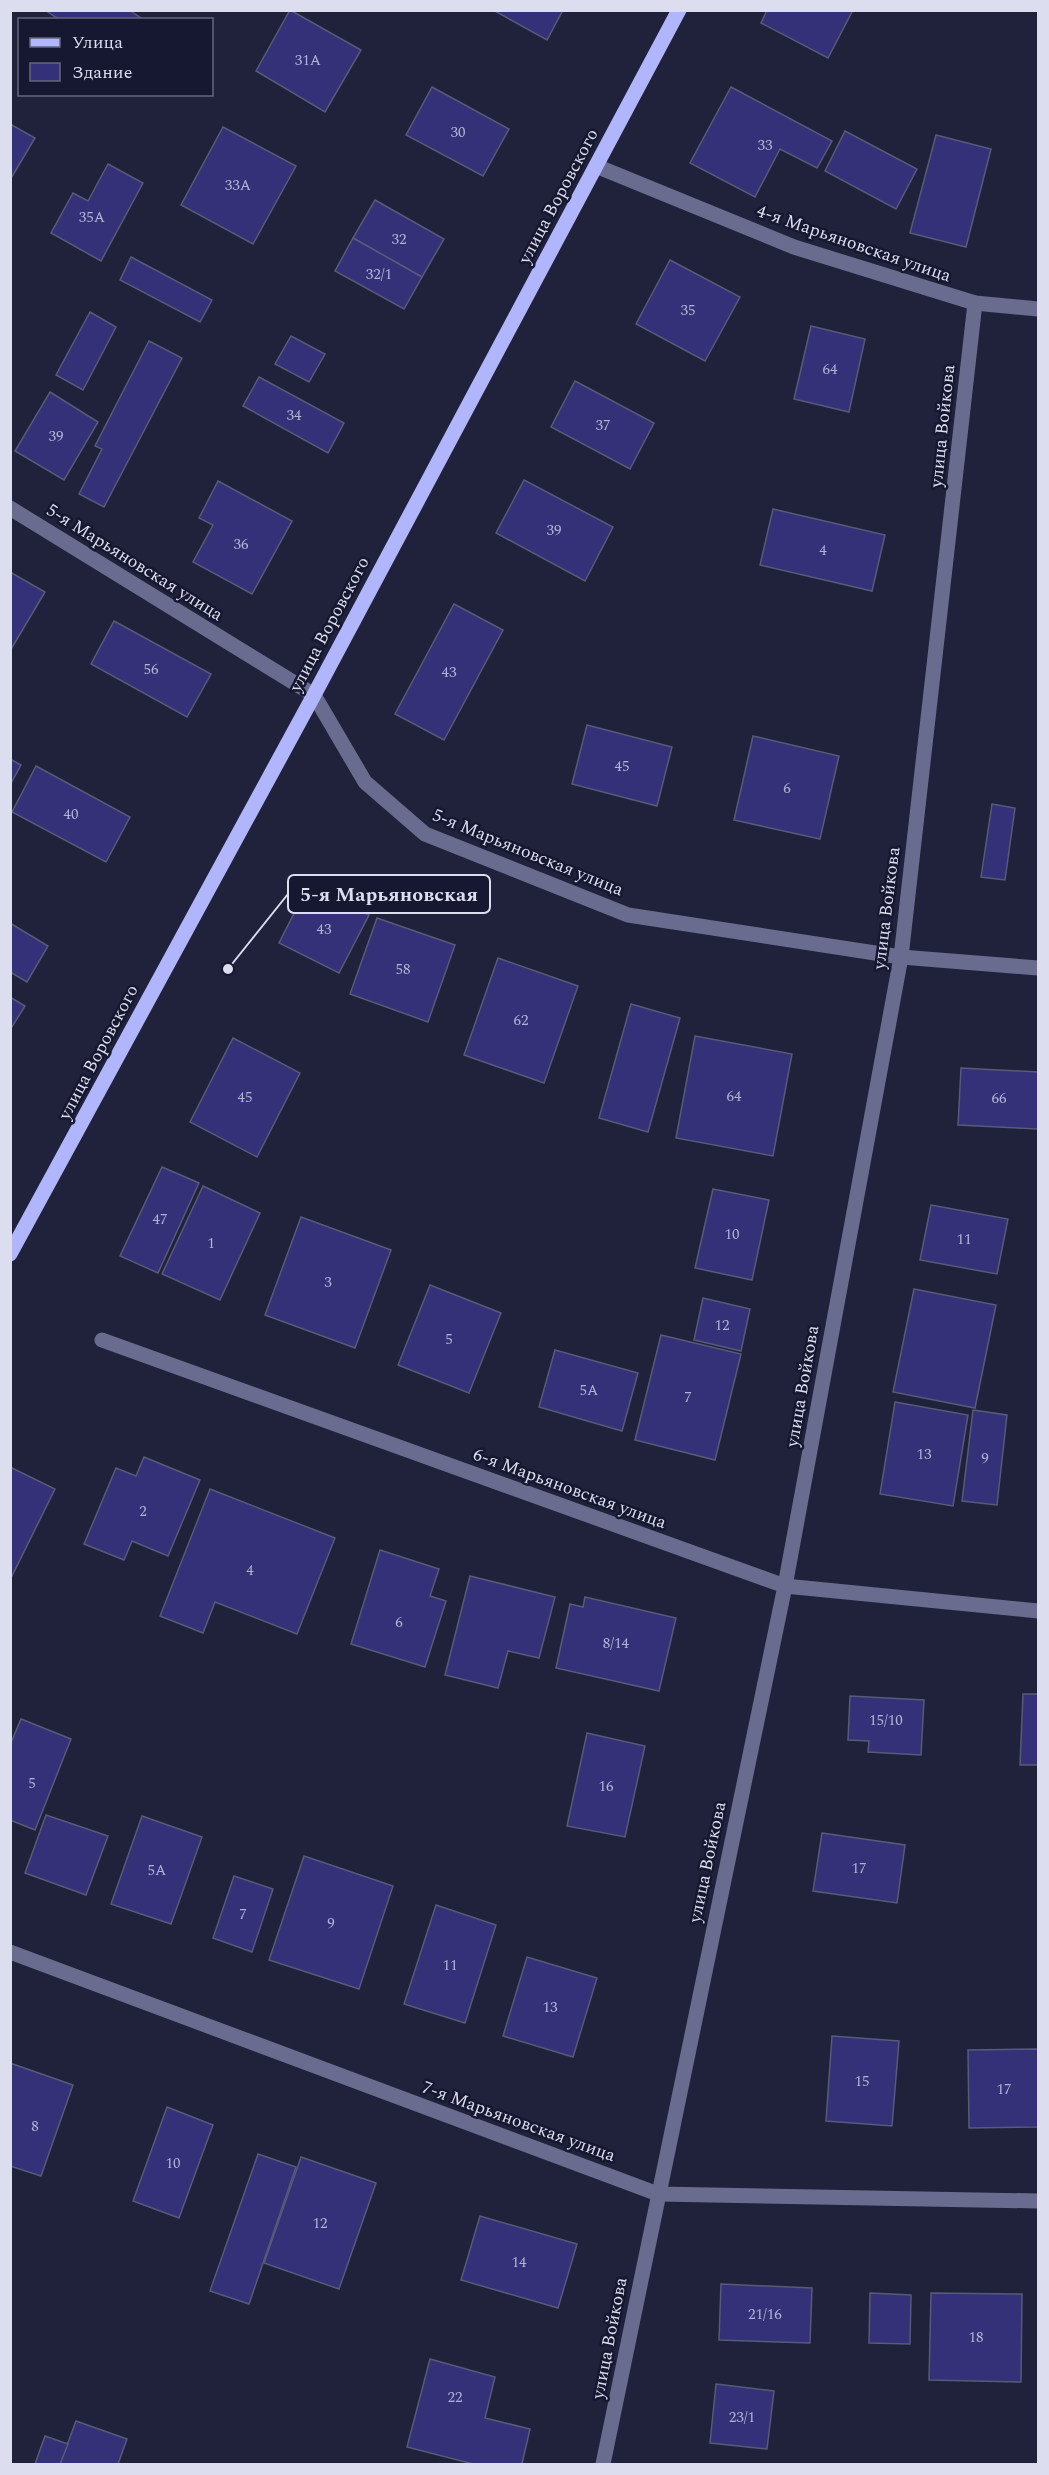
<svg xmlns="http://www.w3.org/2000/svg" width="1049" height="2475" font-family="Spectral,serif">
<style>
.building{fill:#343179;stroke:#585a78;stroke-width:1.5}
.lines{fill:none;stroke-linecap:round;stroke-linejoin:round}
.minor{stroke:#696c8e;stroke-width:15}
.major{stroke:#b0b5fc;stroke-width:15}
.labels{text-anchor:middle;stroke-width:5;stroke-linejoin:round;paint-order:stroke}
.number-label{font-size:15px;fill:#b2b3d2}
.street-label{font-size:18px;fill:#dcdeef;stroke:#161730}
.leader{fill:none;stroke:#dcdeef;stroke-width:2}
.callout-dot{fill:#dcdeef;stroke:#161730;stroke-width:2}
.callout{fill:#161730;stroke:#dcdeef;stroke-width:2}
.callout-label{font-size:20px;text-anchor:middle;font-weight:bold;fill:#dcdeef}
</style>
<rect width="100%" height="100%" fill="#20213a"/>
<g class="building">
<polygon points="45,10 129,10 141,18 140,20 60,20"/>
<polygon points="290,10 361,50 325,112 256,71"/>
<polygon points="493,10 563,10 547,40"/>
<polygon points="767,10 853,10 828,58 761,23"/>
<polygon points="432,87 509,129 483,176 406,135"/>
<polygon points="731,87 832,141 817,168 780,149 755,197 690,163"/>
<polygon points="10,124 35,138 10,180"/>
<polygon points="223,127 296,166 253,244 181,205"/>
<polygon points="845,131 917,169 896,209 825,171"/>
<polygon points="936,135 991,149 966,247 910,233"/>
<polygon points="108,164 143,183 101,261 51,233 73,193 88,201"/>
<polygon points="375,200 444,239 422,277 353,238"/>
<polygon points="353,238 422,277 404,309 335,271"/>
<polygon points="131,257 212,300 200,322 120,280"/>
<polygon points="670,260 740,297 705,361 636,324"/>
<polygon points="90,312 116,327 83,390 56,375"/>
<polygon points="811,326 865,339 849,412 794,399"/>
<polygon points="291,336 325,354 309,382 275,364"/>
<polygon points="149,341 182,358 104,507 79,494 102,449 95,446"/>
<polygon points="259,377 344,423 328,453 243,406"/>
<polygon points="575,381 654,423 630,469 551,427"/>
<polygon points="50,392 98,422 64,480 15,451"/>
<polygon points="524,480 613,527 585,581 496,533"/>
<polygon points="218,481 292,521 252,594 193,562 213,525 199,518"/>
<polygon points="773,509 885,535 872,591 760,565"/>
<polygon points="10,572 45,592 10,651"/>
<polygon points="454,604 503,630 444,740 395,714"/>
<polygon points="114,621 211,674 187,717 91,664"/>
<polygon points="587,725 672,747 657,806 572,784"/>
<polygon points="753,736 839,756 820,839 734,820"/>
<polygon points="10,759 21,765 10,785"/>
<polygon points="36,766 130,817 106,862 12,812"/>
<polygon points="992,804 1015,808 1005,880 981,877"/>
<polygon points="309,884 369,915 339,973 279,943"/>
<polygon points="377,918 455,945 428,1022 350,994"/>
<polygon points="10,923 48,946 27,982 10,972"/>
<polygon points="498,958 578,986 544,1083 464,1055"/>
<polygon points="10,997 25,1006 10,1030"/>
<polygon points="631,1004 680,1018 648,1132 599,1118"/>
<polygon points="695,1036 792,1054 773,1156 676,1138"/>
<polygon points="233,1038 300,1073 257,1157 190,1122"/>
<polygon points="961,1068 1038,1072 1038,1129 958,1125"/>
<polygon points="162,1167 199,1183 158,1273 120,1256"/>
<polygon points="203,1186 260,1213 220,1300 162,1274"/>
<polygon points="713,1189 769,1200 752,1280 695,1268"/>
<polygon points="931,1205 1008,1219 997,1274 920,1260"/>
<polygon points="301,1217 391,1250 355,1348 265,1315"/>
<polygon points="430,1285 501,1313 469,1393 398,1365"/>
<polygon points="914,1289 996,1305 975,1408 893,1392"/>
<polygon points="703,1298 750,1309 741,1351 694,1340"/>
<polygon points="661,1335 741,1354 715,1460 635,1440"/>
<polygon points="555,1350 638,1373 622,1431 539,1407"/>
<polygon points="895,1402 968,1415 953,1506 880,1494"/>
<polygon points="973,1410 1007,1415 997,1505 962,1501"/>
<polygon points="144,1457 200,1480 168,1556 132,1541 124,1560 84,1544 116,1468 136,1476"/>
<polygon points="10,1467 55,1489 12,1576 10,1575"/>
<polygon points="210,1489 335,1538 297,1634 215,1602 203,1633 160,1616"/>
<polygon points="380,1550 439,1569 430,1596 446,1601 425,1667 351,1644"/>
<polygon points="470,1576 555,1597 539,1658 508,1651 498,1688 445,1675"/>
<polygon points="585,1597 676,1618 659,1691 556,1668 570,1604 583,1607"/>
<polygon points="1023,1694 1038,1694 1038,1765 1020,1765"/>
<polygon points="850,1696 924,1700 921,1755 868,1752 869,1741 848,1740"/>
<polygon points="21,1719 71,1739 35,1830 10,1820 10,1745"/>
<polygon points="587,1733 645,1746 625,1837 567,1826"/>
<polygon points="46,1815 108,1836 86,1895 25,1873"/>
<polygon points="142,1816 202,1837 171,1924 111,1904"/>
<polygon points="822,1833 905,1845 897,1903 813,1891"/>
<polygon points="304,1856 393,1886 359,1989 269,1960"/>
<polygon points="234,1876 273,1889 252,1952 213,1938"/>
<polygon points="436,1905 496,1925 465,2023 404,2004"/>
<polygon points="527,1957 597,1978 573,2057 503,2036"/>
<polygon points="832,2036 899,2041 892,2126 826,2121"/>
<polygon points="1038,2049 1038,2127 969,2128 968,2050"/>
<polygon points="10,2063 73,2085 41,2176 10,2166"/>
<polygon points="167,2107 213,2125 179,2218 133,2201"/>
<polygon points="258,2154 296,2167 249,2304 210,2291"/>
<polygon points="301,2157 376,2183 339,2289 264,2263"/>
<polygon points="480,2216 577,2244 558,2308 461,2280"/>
<polygon points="721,2284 812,2288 810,2343 719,2340"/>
<polygon points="870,2293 911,2295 910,2344 869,2343"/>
<polygon points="931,2293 1022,2294 1021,2382 929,2380"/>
<polygon points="430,2359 495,2377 485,2418 530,2429 522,2464 473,2464 407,2447"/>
<polygon points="716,2384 774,2391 767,2449 710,2443"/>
<polygon points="76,2421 127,2439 118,2464 60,2464"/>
<polygon points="45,2436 68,2444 60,2464 35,2464"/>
</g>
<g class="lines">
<g class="minor">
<polyline points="596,166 794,247 975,303 1038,309"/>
<polyline points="10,508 314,695 365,782 425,834 628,915 901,957 1038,968"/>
<polyline points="102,1340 785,1586 1038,1611"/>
<polyline points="10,1952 658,2194 1038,2201"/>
<polyline points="603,2464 785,1586 901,957 975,303"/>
</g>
<polyline class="major" points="10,1254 314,695 679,10"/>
</g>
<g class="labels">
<g class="number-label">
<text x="308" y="65">31А</text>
<text x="458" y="137">30</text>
<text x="765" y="150">33</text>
<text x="238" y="190">33А</text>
<text x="92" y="222">35А</text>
<text x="399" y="244">32</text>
<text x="379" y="279">32/1</text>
<text x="688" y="315">35</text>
<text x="830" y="374">64</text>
<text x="294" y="420">34</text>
<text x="603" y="430">37</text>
<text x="56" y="441">39</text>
<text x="554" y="535">39</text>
<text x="241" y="549">36</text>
<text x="823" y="555">4</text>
<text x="151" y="674">56</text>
<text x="449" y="677">43</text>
<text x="622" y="771">45</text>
<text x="787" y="793">6</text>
<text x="71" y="819">40</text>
<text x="324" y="934">43</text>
<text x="403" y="974">58</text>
<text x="521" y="1025">62</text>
<text x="734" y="1101">64</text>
<text x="245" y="1102">45</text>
<text x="999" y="1103">66</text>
<text x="160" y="1224">47</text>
<text x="732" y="1239">10</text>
<text x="964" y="1244">11</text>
<text x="211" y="1248">1</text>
<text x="328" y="1287">3</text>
<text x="722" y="1330">12</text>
<text x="449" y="1344">5</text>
<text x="589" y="1395">5А</text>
<text x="688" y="1402">7</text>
<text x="924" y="1459">13</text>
<text x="985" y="1463">9</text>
<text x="143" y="1516">2</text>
<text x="250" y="1575">4</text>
<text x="399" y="1627">6</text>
<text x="616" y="1648">8/14</text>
<text x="886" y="1725">15/10</text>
<text x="32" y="1788">5</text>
<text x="606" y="1791">16</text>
<text x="859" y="1873">17</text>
<text x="157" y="1875">5А</text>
<text x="243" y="1919">7</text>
<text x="331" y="1928">9</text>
<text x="450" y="1970">11</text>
<text x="550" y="2012">13</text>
<text x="862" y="2086">15</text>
<text x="1004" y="2094">17</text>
<text x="35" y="2131">8</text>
<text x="173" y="2168">10</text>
<text x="320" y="2228">12</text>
<text x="519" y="2267">14</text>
<text x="765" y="2319">21/16</text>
<text x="976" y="2342">18</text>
<text x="455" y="2402">22</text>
<text x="742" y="2422">23/1</text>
</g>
<g class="street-label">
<text transform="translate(558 196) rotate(-62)" y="6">улица Воровского</text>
<text transform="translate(854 243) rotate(19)" y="6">4-я Марьяновская улица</text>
<text transform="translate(942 426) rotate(-84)" y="6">улица Войкова</text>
<text transform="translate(135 562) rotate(32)" y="6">5-я Марьяновская улица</text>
<text transform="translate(329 624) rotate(-62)" y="6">улица Воровского</text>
<text transform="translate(528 852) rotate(22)" y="6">5-я Марьяновская улица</text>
<text transform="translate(886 908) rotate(-83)" y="6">улица Войкова</text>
<text transform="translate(98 1052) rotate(-62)" y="6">улица Воровского</text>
<text transform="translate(802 1386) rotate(-80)" y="6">улица Войкова</text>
<text transform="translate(570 1488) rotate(20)" y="6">6-я Марьяновская улица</text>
<text transform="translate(707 1862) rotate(-78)" y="6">улица Войкова</text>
<text transform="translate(519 2121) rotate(20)" y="6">7-я Марьяновская улица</text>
<text transform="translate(609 2338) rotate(-79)" y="6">улица Войкова</text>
</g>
</g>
<path class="leader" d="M228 969L288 894"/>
<circle class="callout-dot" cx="228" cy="969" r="6"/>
<rect class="callout" x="288" y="875" width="202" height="38" rx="6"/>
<g class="callout-label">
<text x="389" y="901">5-я Марьяновская</text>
</g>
<rect width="1049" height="2475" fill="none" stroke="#dcdeef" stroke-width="24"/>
<rect x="18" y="18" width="195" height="78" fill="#161730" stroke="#65677c" stroke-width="1.5"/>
<rect x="30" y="38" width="30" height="9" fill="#b0b5fc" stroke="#65677c" stroke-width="1.5"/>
<text x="72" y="48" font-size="18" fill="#dcdeef">Улица</text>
<rect x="30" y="63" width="30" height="18" fill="#343179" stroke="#65677c" stroke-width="1.5"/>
<text x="72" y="78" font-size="18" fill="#dcdeef">Здание</text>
</svg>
